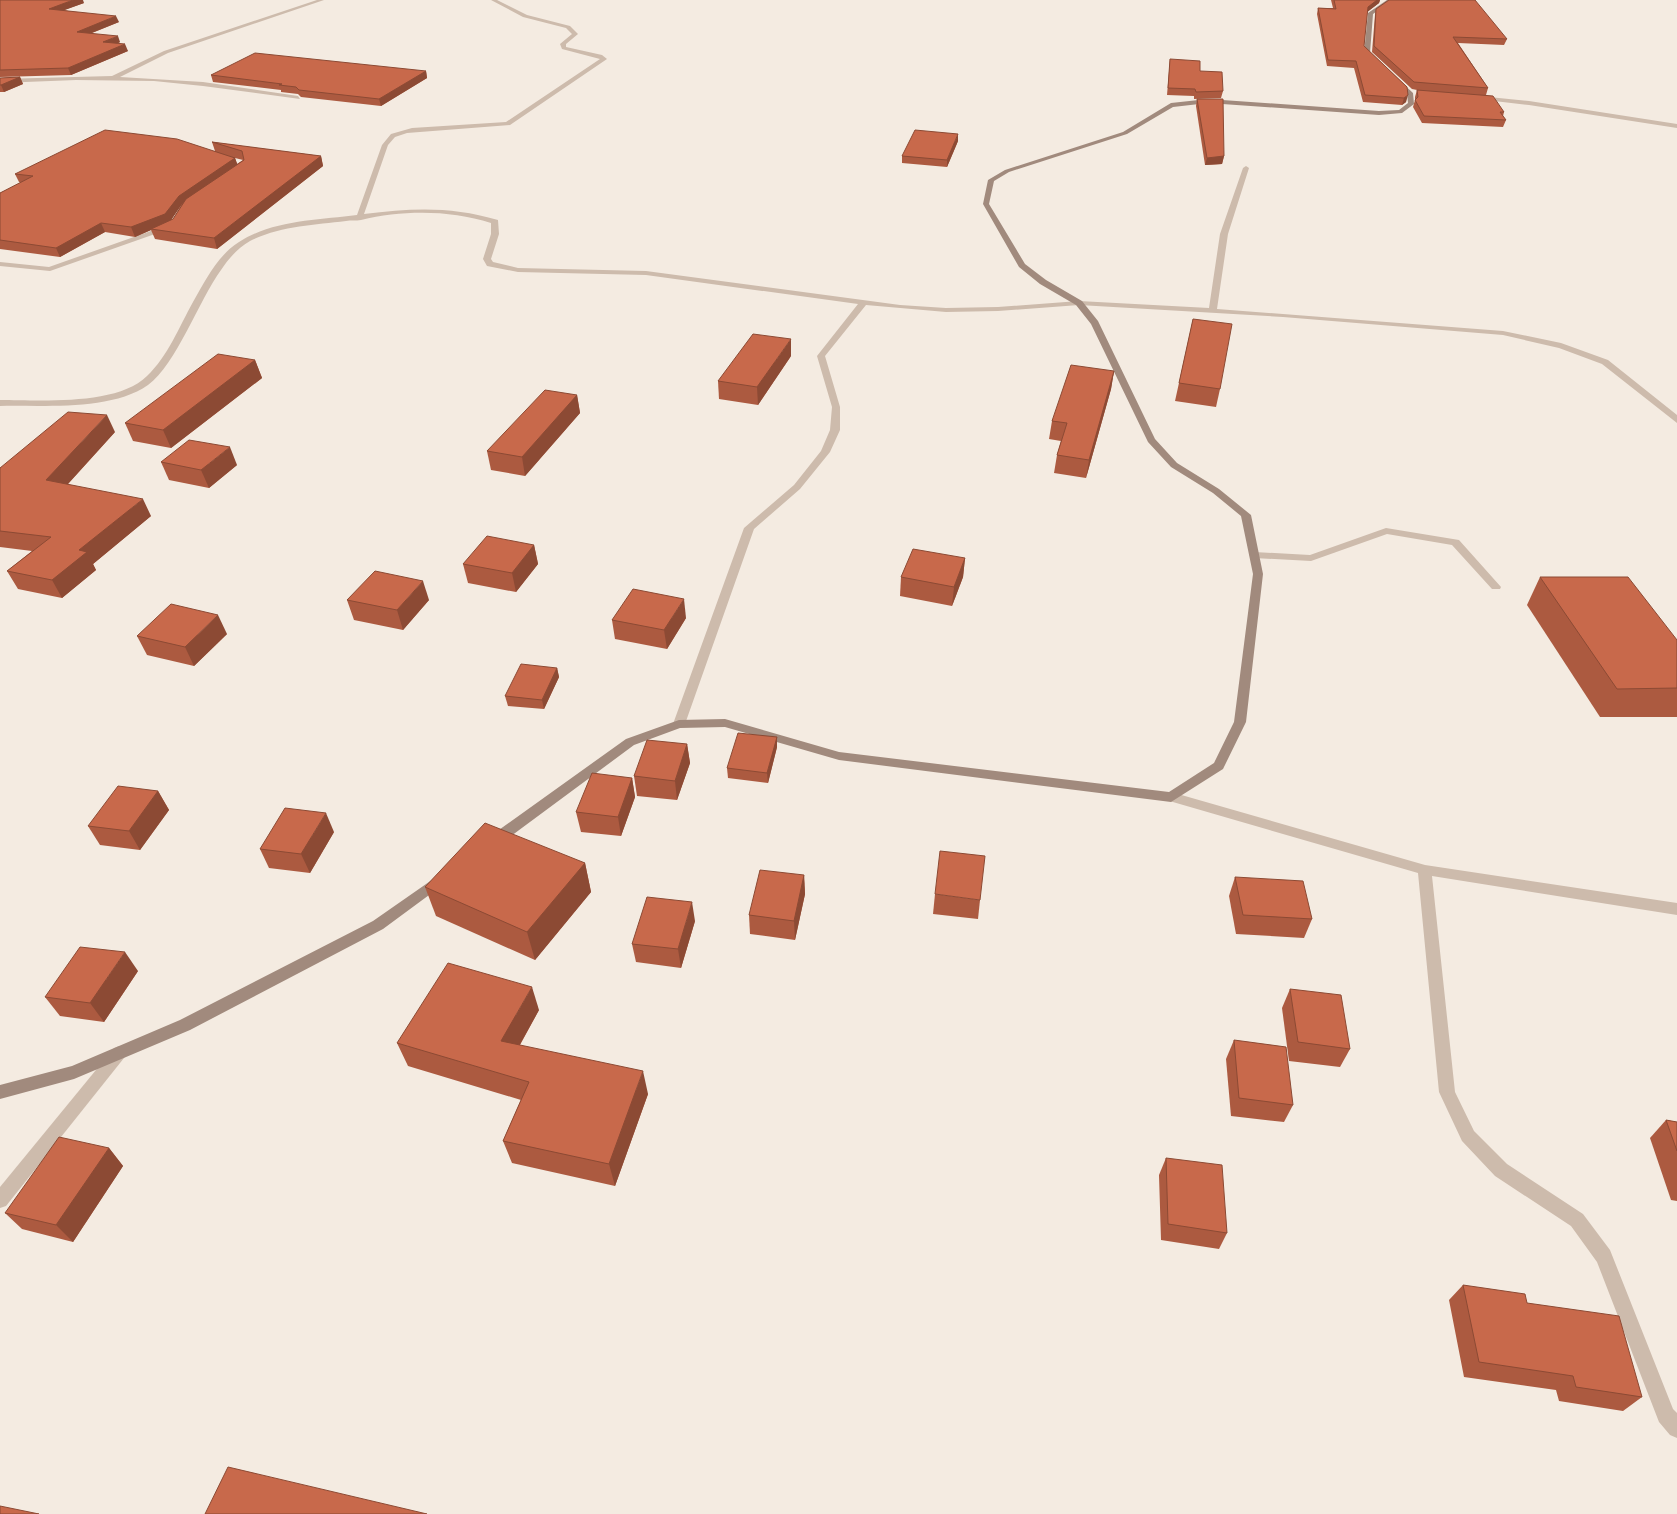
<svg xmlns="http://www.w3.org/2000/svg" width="1677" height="1514" font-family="'Titillium Web',sans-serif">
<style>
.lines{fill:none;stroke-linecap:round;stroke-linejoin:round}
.lane{fill:#cdbbac;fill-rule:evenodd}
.street{fill:#cdbbac;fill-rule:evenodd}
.secondary{fill:#a18a7d;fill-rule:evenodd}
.wall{fill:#ac5a40;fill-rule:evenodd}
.shaded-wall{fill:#8c4a34}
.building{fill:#c8694b;stroke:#8c4a34}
</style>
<rect width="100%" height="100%" fill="#f4ebe1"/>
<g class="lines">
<polygon class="lane" points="1386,528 1459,540 1501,587 1500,589 1492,589 1452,545 1387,534 1311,561 1254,558 1249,555 1254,552 1310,555"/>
<g class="street">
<polygon points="317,0 324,0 168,53 120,77 203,82 298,96 300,99 203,86 154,81 76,80 0,83 0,79 112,76 164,51"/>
<path d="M491 0H497L527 15 570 26 578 34 566 44V47L602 55 607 59 510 125 407 133 395 137 388 145 364 214C412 208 451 206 498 220L499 234 491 259 493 262 518 268 646 271 900 305 946 308 998 307 1079 301 1209 308 1220 234 1243 168 1246 166 1249 168 1228 234 1217 309 1503 331 1561 343 1608 360 1677 415V423L1602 364 1559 348 1503 335 1283 317 1079 305 998 311 946 312 866 305 825 356 840 407V430L830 452 800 489 754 529 685 724 679 728 673 724 744 528 794 485 821 451 830 430 832 407 817 356 858 304 646 275 518 272 487 266 483 259 491 234V223C450 210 403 210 361 220 356 221 351 220 346 221 314 225 280 226 250 241 238 248 229 258 221 270 199 300 176 365 148 385 111 411 44 405 0 406V400C40 400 117 406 147 376 168 356 179 327 193 302 205 281 218 255 239 242 273 220 318 220 357 215L382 145 391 134 412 128 506 122 600 59 562 49 560 44 572 34 566 28 523 17Z"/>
<polygon points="1479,96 1529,101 1677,124 1677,128 1529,105 1477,99"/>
<polygon points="165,226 172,228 50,271 0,266 0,262 49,267"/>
<polygon points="1171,792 1425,865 1677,903 1677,915 1432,876 1455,1092 1474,1131 1507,1164 1583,1214 1610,1250 1673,1409 1677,1413 1677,1438 1670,1435 1659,1422 1597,1262 1571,1226 1495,1176 1462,1141 1439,1092 1418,873 1166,800 1165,797 1166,794"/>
<polygon points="119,1046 124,1048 127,1053 124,1058 6,1206 0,1208 0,1187 114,1048"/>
</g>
<g class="secondary">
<polygon points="1387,0 1392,0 1373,14 1370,53 1379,61 1376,63 1364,53 1368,13"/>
<polygon points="1394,79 1398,79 1413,93 1414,104 1402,113 1379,115 1208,103 1173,107 1127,134 1009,172 994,181 989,204 1025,264 1046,280 1082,301 1098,321 1155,439 1177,463 1219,489 1251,515 1263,574 1246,722 1223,769 1171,802 839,760 725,727 680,728 634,745 499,845 489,845 487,841 489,837 626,739 679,720 725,719 839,752 1169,792 1214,763 1234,722 1253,574 1241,516 1213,493 1171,467 1148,442 1091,324 1076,305 1040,284 1019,267 983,204 988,180 1005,170 1123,132 1171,103 1208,99 1379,111 1399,110 1408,103 1407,93 1394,81"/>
<polygon points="439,875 444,876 446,880 444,884 383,929 190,1030 74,1079 0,1099 0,1085 72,1066 180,1020 373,921"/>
</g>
</g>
<g class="wall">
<polygon points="0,0 84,3 64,10 119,22 92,33 120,42 117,44 128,51 71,75 0,77"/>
<polygon points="1331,0 1380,0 1379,3 1367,12 1364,46 1407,87 1406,102 1402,105 1363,102 1354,68 1327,66 1317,14 1318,8 1333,8"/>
<polygon points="1376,9 1507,39 1504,45 1458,43 1488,88 1486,95 1504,112 1503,116 1506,120 1503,127 1422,123 1413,107 1415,100 1415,97 1417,90 1412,89 1372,52 1375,15"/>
<polygon points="1170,59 1200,71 1223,91 1221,98 1194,99 1194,96 1167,95"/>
<polygon points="426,71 427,78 381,106 301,97 298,94 281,92 281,90 213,82 211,75"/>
<polygon points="20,77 23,84 4,92 0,92 0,78"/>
<polygon points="1197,99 1224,156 1222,164 1205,165 1196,106"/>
<polygon points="958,141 947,167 902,163 902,156"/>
<path d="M212 142 321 156 323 166 217 249 155 239 151 230 135 237 105 232 60 257 0 249V193L21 183 19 182 15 174 215 151ZM235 158 243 160 237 164ZM182 204 173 219 171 220Z"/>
<polygon points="1193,319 1220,389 1216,407 1175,401"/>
<polygon points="791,356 758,405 719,399 718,381"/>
<polygon points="255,360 262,378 171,448 133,441 125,423"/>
<polygon points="1114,371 1111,389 1086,478 1054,473 1057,455 1061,441 1049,439 1052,421"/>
<polygon points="577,395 580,413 525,476 491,470 487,451"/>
<polygon points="115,432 68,484 151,516 93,564 96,570 62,598 18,589 7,571 32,551 0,547 0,468"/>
<polygon points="161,462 237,465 209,488 169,480"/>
<polygon points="534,545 538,564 516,592 468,583 463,564"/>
<polygon points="965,558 963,577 952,606 900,596 901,577"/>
<polygon points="1540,577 1677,640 1677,717 1600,717 1527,605"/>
<polygon points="347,600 429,600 403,630 354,620"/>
<polygon points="686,618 667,649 615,639 612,620"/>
<polygon points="227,634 194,666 147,655 137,636"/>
<polygon points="557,668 559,677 544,709 508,706 505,696"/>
<polygon points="777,737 777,747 768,783 728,778 727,768"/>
<polygon points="687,744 690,763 677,800 637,796 634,776"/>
<polygon points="632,778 635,797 621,836 581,832 576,812"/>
<polygon points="158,791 169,810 140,850 100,845 88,826"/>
<polygon points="334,832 310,873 269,868 260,849"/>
<polygon points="585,863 591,892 535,960 436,916 425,887"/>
<polygon points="804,875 805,894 795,940 750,934 749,915"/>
<polygon points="1235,877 1312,919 1304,938 1236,934 1229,896"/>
<polygon points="935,894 980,900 978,919 933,914"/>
<polygon points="695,921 681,968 636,962 632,944"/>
<polygon points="138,971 104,1022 60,1016 45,997"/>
<polygon points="1290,989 1350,1049 1340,1067 1289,1061 1282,1008"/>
<polygon points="539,1010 520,1045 648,1094 615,1186 512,1163 503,1141 521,1100 408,1066 397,1043"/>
<polygon points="1234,1040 1293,1105 1284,1122 1231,1116 1226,1059"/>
<polygon points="1666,1120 1677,1122 1677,1201 1671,1200 1650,1138"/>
<polygon points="109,1148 123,1166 73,1242 22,1229 5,1213"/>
<polygon points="1166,1158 1227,1233 1219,1249 1161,1240 1159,1175"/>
<polygon points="1463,1285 1527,1303 1642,1397 1623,1411 1559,1401 1556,1390 1464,1377 1449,1300"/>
</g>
<g class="shaded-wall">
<polygon points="73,0 83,0 84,3 51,15 49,9"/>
<polygon points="1377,0 1380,0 1379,3 1366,13 1368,7"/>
<polygon points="116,16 119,22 79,38 77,32"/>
<polygon points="118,36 120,42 105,49 103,42"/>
<polygon points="125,44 128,51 71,75 68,68"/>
<polygon points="426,71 427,78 381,106 379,99"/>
<polygon points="20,77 23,84 4,92 1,85"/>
<polygon points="1408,95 1406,102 1402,105 1404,98"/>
<polygon points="958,134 958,141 947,167 947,160"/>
<polygon points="321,156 323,166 217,249 214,238"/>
<polygon points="1224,156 1222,164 1205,165 1207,158"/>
<polygon points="235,158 238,166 182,204 169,223 151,229 151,230 135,237 131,227"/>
<polygon points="101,223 105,232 60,257 56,248"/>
<polygon points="791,339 791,356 758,405 757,387"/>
<polygon points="255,360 262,378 171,448 163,430"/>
<polygon points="1114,371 1111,389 1086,478 1089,460"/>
<polygon points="577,395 580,413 525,476 522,457"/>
<polygon points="107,415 115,432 56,497 46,480"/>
<polygon points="230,447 237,465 209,488 201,470"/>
<polygon points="143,499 151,516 93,564 96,570 62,598 52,580 79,550"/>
<polygon points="534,545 538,564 516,592 512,573"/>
<polygon points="965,558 963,577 952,606 954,587"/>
<polygon points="423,581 429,600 403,630 397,610"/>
<polygon points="684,599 686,618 667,649 664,630"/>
<polygon points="218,615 227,634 194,666 185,647"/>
<polygon points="557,668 559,677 544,709 542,700"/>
<polygon points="777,737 777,747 768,783 767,773"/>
<polygon points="687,744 690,763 677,800 675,781"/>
<polygon points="632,778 635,797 621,836 618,817"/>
<polygon points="158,791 169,810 140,850 129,831"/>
<polygon points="326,813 334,832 310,873 301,854"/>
<polygon points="585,863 591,892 535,960 527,932"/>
<polygon points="804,875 805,894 795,940 794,921"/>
<polygon points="692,902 695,921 681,968 678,949"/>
<polygon points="125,952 138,971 104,1022 90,1003"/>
<polygon points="532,987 539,1010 509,1064 501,1041"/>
<polygon points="643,1071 648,1094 615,1186 609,1164"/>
<polygon points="109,1148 123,1166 73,1242 56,1225"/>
</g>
<g class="building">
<polygon points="0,0 73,0 49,9 116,16 77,32 118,36 103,42 125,44 68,68 0,70"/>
<polygon points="1334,0 1377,0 1368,7 1364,46 1407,87 1408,95 1404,98 1365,95 1356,61 1328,60 1318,8 1336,9"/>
<polygon points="1389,0 1475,0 1507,39 1453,37 1488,88 1414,82 1374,46 1376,9"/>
<polygon points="255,53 426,71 379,99 299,90 296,87 279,85 282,84 211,75"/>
<polygon points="1170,59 1200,61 1200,71 1222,72 1223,91 1196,92 1195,89 1168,88"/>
<polygon points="20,77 1,85 0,85 0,78"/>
<polygon points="1417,90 1493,96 1504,112 1500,112 1506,120 1424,116 1415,100 1418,97"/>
<polygon points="1197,99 1223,99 1224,156 1207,158"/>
<polygon points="105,130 177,139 235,158 179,196 165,214 131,227 101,223 56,248 0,240 0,193 33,176 15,174"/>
<polygon points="915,130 958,134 947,160 902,156"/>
<polygon points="212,142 321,156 214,238 151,229 173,219 186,199 244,160 242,151"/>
<polygon points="1193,319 1232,324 1220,389 1179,383"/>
<polygon points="753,334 791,339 757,387 718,381"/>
<polygon points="218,354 255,360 163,430 125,423"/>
<polygon points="1071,365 1114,371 1089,460 1057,455 1067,423 1052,421"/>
<polygon points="545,390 577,395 522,457 487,451"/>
<polygon points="68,412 107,415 46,480 143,499 79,550 87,552 52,580 7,571 51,537 0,531 0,468"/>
<polygon points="189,440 230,447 201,470 161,462"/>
<polygon points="487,536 534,545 512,573 463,564"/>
<polygon points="913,549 965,558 954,587 901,577"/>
<polygon points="375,571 423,581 397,610 347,600"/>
<polygon points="1540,577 1628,577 1677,640 1677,688 1617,689"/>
<polygon points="633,589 684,599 664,630 612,620"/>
<polygon points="171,604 218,615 185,647 137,636"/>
<polygon points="521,664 557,668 542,700 505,696"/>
<polygon points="738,733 777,737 767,773 727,768"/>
<polygon points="647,740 687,744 675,781 634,776"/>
<polygon points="592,773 632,778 618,817 576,812"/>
<polygon points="118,786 158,791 129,831 88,826"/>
<polygon points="285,808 326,813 301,854 260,849"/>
<polygon points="485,823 585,863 527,932 425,887"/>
<polygon points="940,851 985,856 980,900 935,894"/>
<polygon points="760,870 804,875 794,921 749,915"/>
<polygon points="1235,877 1303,881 1312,919 1243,915"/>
<polygon points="647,897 692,902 678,949 632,944"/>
<polygon points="80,947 125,952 90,1003 45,997"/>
<polygon points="448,963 532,987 501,1041 643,1071 609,1164 503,1141 529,1082 397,1043"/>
<polygon points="1290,989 1341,995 1350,1049 1298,1042"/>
<polygon points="1234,1040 1286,1047 1293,1105 1239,1098"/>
<polygon points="1666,1120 1677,1122 1677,1151"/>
<polygon points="59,1137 109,1148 56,1225 5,1213"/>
<polygon points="1166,1158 1222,1165 1227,1233 1168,1224"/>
<polygon points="1463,1285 1525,1294 1527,1303 1619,1316 1642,1397 1576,1387 1573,1376 1479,1362"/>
<polygon points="228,1467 427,1514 205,1514"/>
<polygon points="0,1506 39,1514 0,1514"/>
</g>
</svg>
